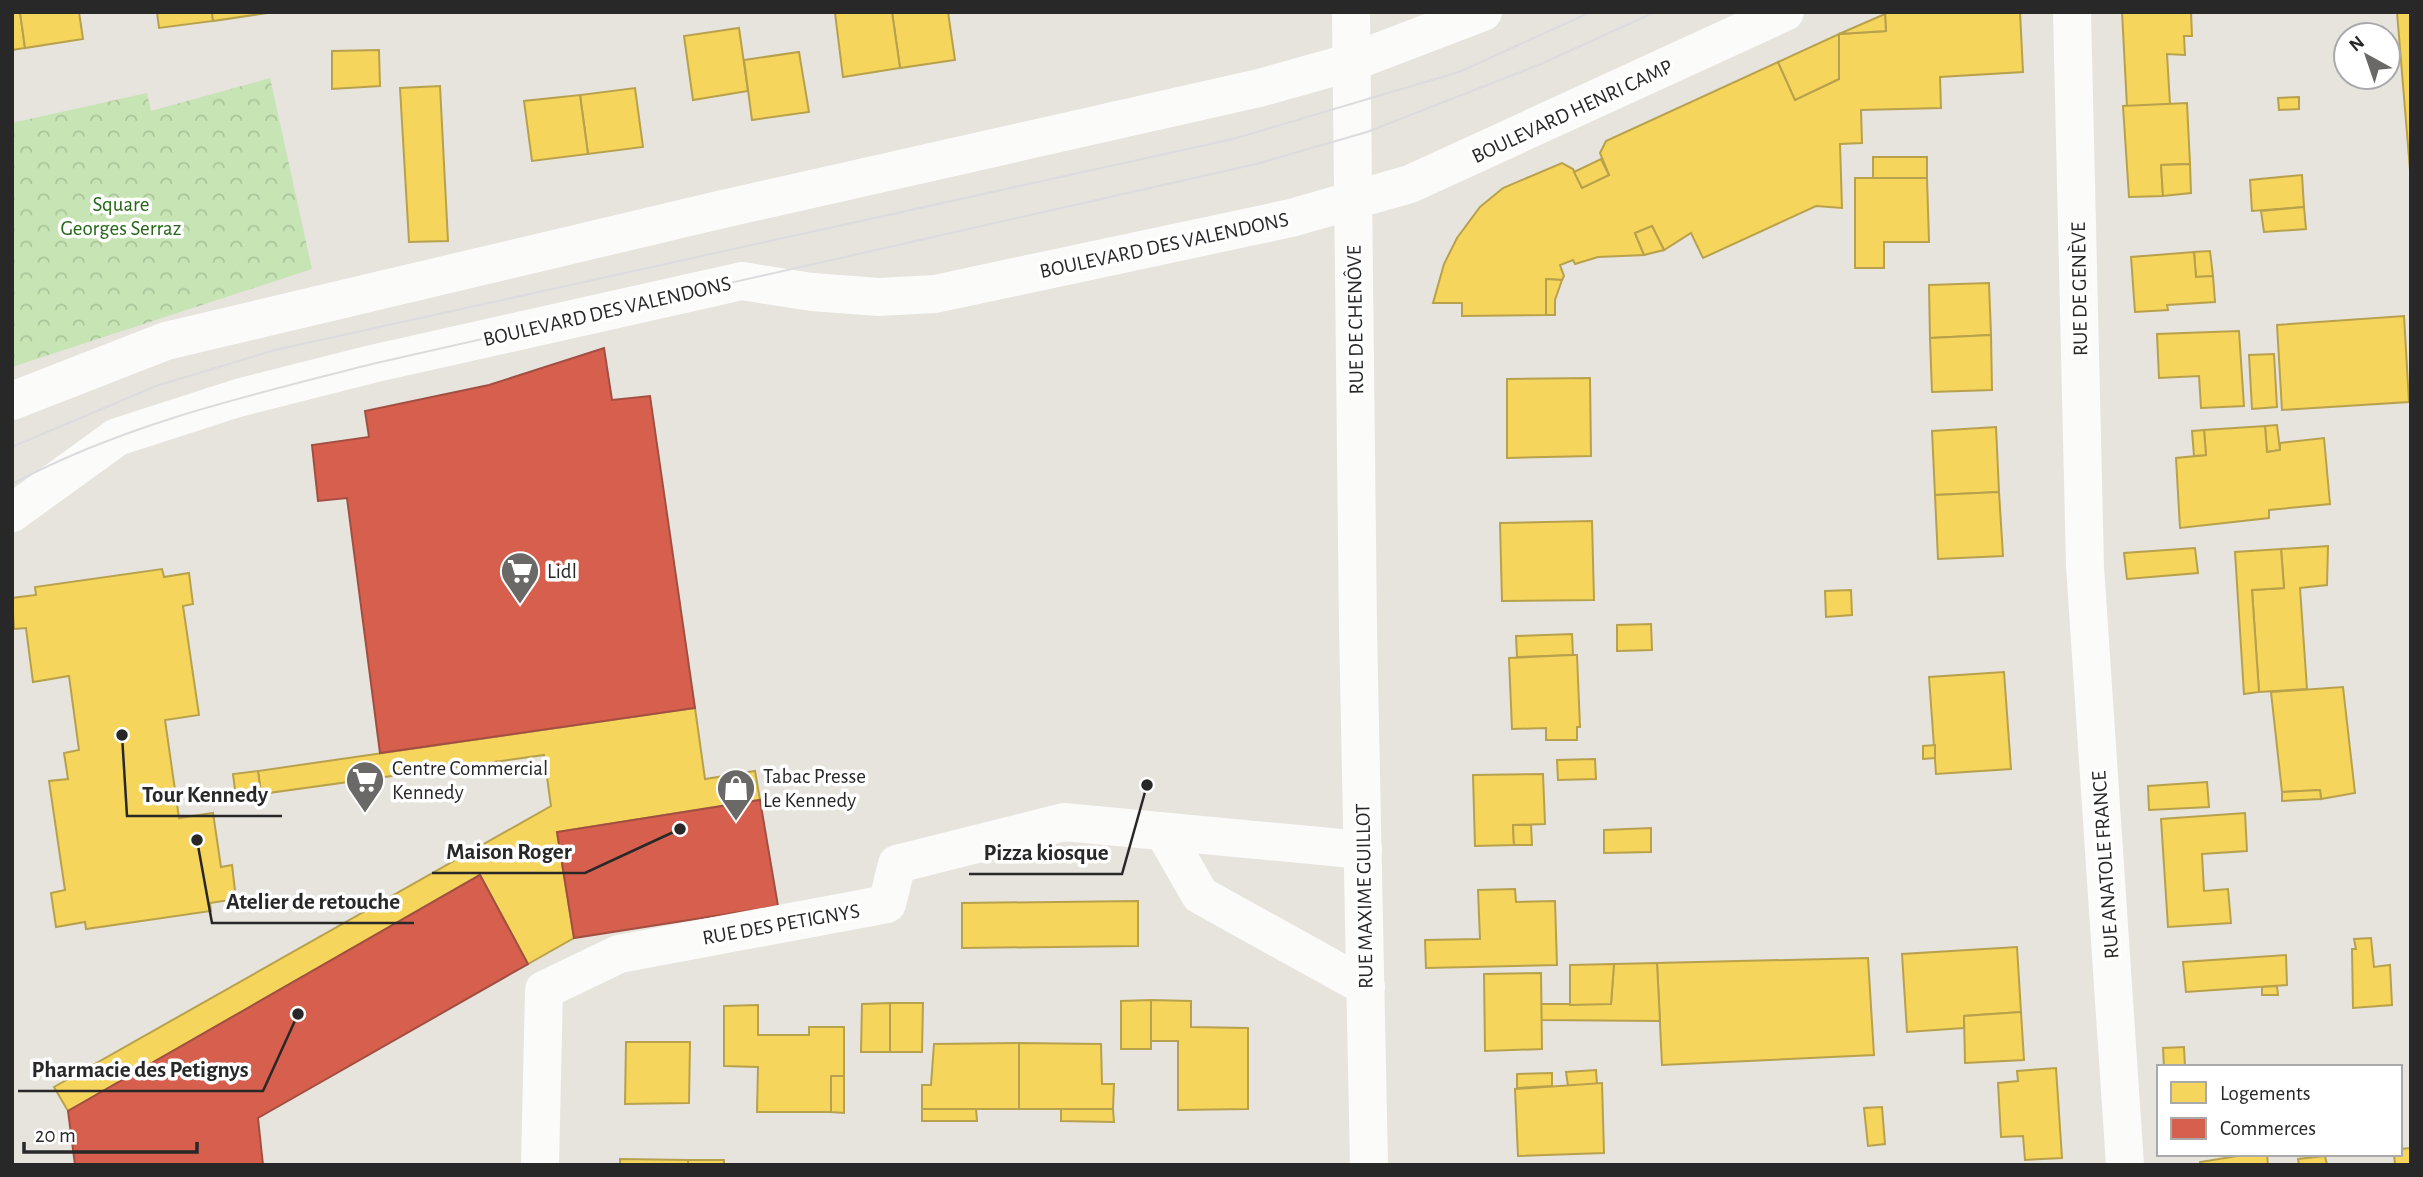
<svg xmlns="http://www.w3.org/2000/svg" width="2423" height="1177" font-family="'Alegreya Sans',sans-serif">
<style>
.forest{fill:url(#forest-crowns)}
.homes{fill:#f6d55c;stroke:#b8a14c;stroke-width:2}
.shops{fill:#d6604d;stroke:#a24f42;stroke-width:2}
.lines{fill:none;stroke-linecap:round;stroke-linejoin:round}
.street{stroke:#fbfbfa;stroke-width:38}
.secondary{stroke:#fbfbfa;stroke-width:38}
.tram{stroke:#dcdcde;stroke-width:2}
.labels{text-anchor:middle;stroke-width:7;stroke-linejoin:round;paint-order:stroke}
.street-label{font-size:21px;fill:#282828;stroke:#fff}
.park-label{font-size:21px;fill:#256617;stroke:#fff}
.poi-label{font-size:21px;fill:#282828;stroke:#fff;text-anchor:start}
.leader{fill:none;stroke:#282828;stroke-width:2.5}
.callout-dot{fill:#282828;stroke:#fff;stroke-width:2.5}
.callout-label{font-size:23px;text-anchor:middle;font-weight:bold;fill:#282828;stroke:#fff;stroke-width:7;stroke-linejoin:round;paint-order:stroke}
</style>
<defs>
<pattern id="forest-crowns" width="20" height="18" patternUnits="userSpaceOnUse" patternTransform="scale(1.75)"><rect width="20" height="18" fill="#c7e4b4"/><path d="M2 6a3 3 0 1 1 6 0M12 15a3 3 0 1 1 6 0" fill="none" stroke="#abc49b"/></pattern>
</defs>
<rect width="100%" height="100%" fill="#e7e3dd"/>
<polygon class="forest" points="270,78 312,269 12,367 12,123 147,93 151,111"/>
<g class="homes">
<polygon points="12,12 20,12 25,48 12,50"/>
<polygon points="20,12 79,12 83,39 25,48"/>
<polygon points="157,12 212,12 213,21 159,28"/>
<polygon points="212,12 266,12 267,13 213,21"/>
<polygon points="892,12 948,12 955,60 900,68"/>
<polygon points="892,12 900,68 843,77 835,13"/>
<polygon points="1889,12 2020,12 2023,72 1940,77 1941,108 1861,110 1862,143 1840,144 1842,208 1816,206 1703,258 1691,233 1664,250 1652,226 1635,233 1644,255 1598,257 1575,264 1573,260 1560,265 1564,276 1562,280 1546,279 1546,315 1462,316 1462,303 1433,303 1444,264 1457,238 1480,207 1503,188 1562,163 1573,169 1582,188 1609,175 1600,153 1606,141 1778,62 1795,100 1839,79 1839,34 1886,31 1885,14"/>
<polygon points="2122,12 2191,12 2192,36 2184,36 2185,55 2167,54 2170,104 2127,107"/>
<polygon points="2397,12 2411,12 2411,182"/>
<polygon points="1885,14 1886,31 1839,34"/>
<polygon points="739,28 748,91 693,100 684,36"/>
<polygon points="1839,34 1839,79 1795,100 1778,62"/>
<polygon points="379,50 380,86 332,89 332,51"/>
<polygon points="799,52 809,112 752,120 744,60"/>
<polygon points="440,86 448,241 409,242 400,88"/>
<polygon points="635,88 643,147 588,154 580,95"/>
<polygon points="580,95 588,154 532,161 524,101"/>
<polygon points="2299,97 2299,109 2279,110 2278,98"/>
<polygon points="2187,103 2190,164 2161,165 2163,196 2129,197 2123,106"/>
<rect x="1873" y="157" width="54" height="21"/>
<polygon points="1601,159 1609,175 1582,188 1574,172"/>
<polygon points="2190,164 2191,193 2163,196 2161,165"/>
<polygon points="2302,175 2304,207 2252,211 2250,180"/>
<polygon points="1855,178 1927,178 1929,242 1884,242 1884,268 1855,268"/>
<polygon points="2304,207 2306,229 2264,232 2261,211"/>
<polygon points="1652,226 1664,250 1644,255 1635,233"/>
<polygon points="2210,251 2213,276 2196,277 2194,252"/>
<polygon points="2194,252 2196,277 2213,276 2215,302 2167,305 2168,310 2135,312 2131,257"/>
<polygon points="1546,279 1562,280 1555,300 1555,315 1546,315"/>
<polygon points="1989,283 1991,335 1930,338 1929,285"/>
<polygon points="2404,316 2409,402 2282,410 2277,325"/>
<polygon points="2239,331 2244,406 2201,408 2199,376 2159,378 2157,334"/>
<polygon points="1991,335 1992,390 1932,392 1930,338"/>
<polygon points="2274,354 2277,407 2252,409 2249,355"/>
<polygon points="1590,378 1591,456 1507,458 1507,379"/>
<polygon points="2277,425 2280,450 2267,452 2265,426"/>
<polygon points="2265,426 2267,452 2280,450 2280,443 2324,438 2330,504 2269,510 2269,518 2180,528 2176,458 2206,455 2204,430"/>
<polygon points="1996,427 1999,492 1935,495 1932,431"/>
<polygon points="2204,430 2206,455 2194,456 2192,431"/>
<polygon points="1999,492 2003,556 1938,559 1935,495"/>
<polygon points="1592,521 1594,600 1502,601 1500,523"/>
<polygon points="2328,546 2327,585 2300,588 2307,689 2259,692 2252,590 2284,588 2281,549"/>
<polygon points="2195,548 2198,573 2127,579 2124,553"/>
<polygon points="2281,549 2284,588 2252,590 2259,692 2244,694 2235,552"/>
<polygon points="162,569 164,577 189,573 193,604 183,606 199,715 165,720 179,818 213,813 221,867 232,865 236,899 210,903 211,911 86,929 85,922 56,927 51,893 65,890 49,781 68,779 64,753 79,750 69,676 33,682 26,628 14,629 12,598 36,595 35,587"/>
<polygon points="1851,590 1852,615 1826,617 1825,591"/>
<polygon points="1651,624 1652,650 1617,651 1617,625"/>
<polygon points="1572,634 1573,655 1517,657 1516,636"/>
<polygon points="1573,655 1577,655 1580,727 1577,727 1577,740 1546,740 1546,728 1512,729 1509,658"/>
<polygon points="2004,672 2011,769 1936,774 1929,677"/>
<polygon points="2343,687 2355,793 2321,799 2320,790 2282,792 2271,692"/>
<polygon points="695,708 705,779 755,771 760,800 557,832 574,938 528,964 480,875 68,1111 54,1087 551,806 544,755 261,794 258,771"/>
<polygon points="1935,745 1935,758 1923,759 1923,746"/>
<polygon points="1595,759 1596,779 1558,780 1557,760"/>
<polygon points="258,771 261,794 236,798 233,774"/>
<polygon points="1543,774 1545,824 1513,825 1514,845 1475,846 1473,775"/>
<polygon points="2207,782 2209,807 2149,810 2148,786"/>
<polygon points="2320,790 2321,799 2282,801 2282,792"/>
<polygon points="2245,813 2247,851 2202,854 2204,891 2228,889 2231,923 2168,927 2161,819"/>
<polygon points="1513,825 1531,825 1532,845 1514,845"/>
<polygon points="1651,828 1651,852 1604,853 1604,830"/>
<polygon points="1515,889 1516,902 1555,901 1557,965 1426,968 1425,940 1480,939 1478,890"/>
<polygon points="1138,901 1138,946 962,948 962,903"/>
<polygon points="2371,938 2374,967 2390,965 2392,1005 2353,1008 2352,949 2356,949 2354,939"/>
<polygon points="2017,947 2021,1012 1964,1016 1964,1028 1907,1032 1902,954"/>
<polygon points="2286,955 2287,985 2186,992 2183,962"/>
<polygon points="1868,958 1874,1055 1662,1065 1657,963"/>
<polygon points="1657,963 1660,1021 1541,1020 1541,1004 1611,1004 1614,964"/>
<polygon points="1614,964 1611,1004 1570,1005 1570,965"/>
<polygon points="1541,973 1542,1049 1485,1051 1484,974"/>
<polygon points="2277,986 2278,995 2262,995 2262,987"/>
<polygon points="1151,1000 1151,1049 1121,1049 1121,1001"/>
<polygon points="1151,1000 1191,1001 1191,1027 1248,1028 1248,1109 1178,1110 1178,1041 1151,1041"/>
<polygon points="890,1003 890,1052 861,1052 862,1004"/>
<polygon points="890,1003 923,1003 922,1052 890,1052"/>
<polygon points="758,1005 758,1035 809,1035 809,1027 844,1027 844,1076 831,1076 831,1112 757,1112 758,1067 724,1066 724,1006"/>
<polygon points="2021,1012 2024,1060 1965,1063 1964,1016"/>
<polygon points="626,1042 690,1042 689,1103 625,1104"/>
<polygon points="1019,1043 1019,1109 922,1109 922,1085 931,1085 934,1044"/>
<polygon points="1019,1043 1101,1044 1102,1084 1114,1084 1113,1109 1019,1109"/>
<polygon points="2184,1047 2185,1067 2164,1067 2163,1048"/>
<polygon points="2056,1068 2062,1158 2025,1160 2023,1136 2001,1137 1998,1083 2018,1081 2017,1071"/>
<polygon points="1596,1070 1597,1084 1568,1086 1566,1072"/>
<polygon points="1552,1073 1552,1086 1517,1088 1517,1074"/>
<polygon points="831,1076 844,1076 844,1113 831,1112"/>
<polygon points="1602,1083 1604,1153 1518,1156 1515,1089"/>
<polygon points="1882,1107 1885,1144 1868,1146 1864,1108"/>
<polygon points="922,1109 976,1109 977,1121 922,1121"/>
<polygon points="1061,1109 1113,1109 1114,1122 1061,1121"/>
<polygon points="2411,1148 2411,1165 2395,1165 2394,1154 2400,1154 2400,1149"/>
<polygon points="2250,1154 2267,1154 2268,1165 2200,1165 2200,1162"/>
<polygon points="2325,1156 2327,1165 2299,1165 2298,1159"/>
<polygon points="620,1159 688,1160 688,1165 620,1165"/>
<rect x="688" y="1160" width="36" height="5"/>
</g>
<g class="shops">
<polygon points="604,348 612,400 650,396 695,708 380,753 347,498 318,501 312,445 369,437 365,411 489,385"/>
<polygon points="760,800 778,906 574,938 557,832"/>
<polygon points="480,875 528,964 258,1118 263,1165 75,1165 68,1111"/>
</g>
<g class="lines">
<g class="street">
<polyline points="2072,12 2085,566 2125,1165"/>
<polyline points="1164,832 1200,895 1366,987"/>
<polyline points="540,1165 544,990 619,954 887,904 897,864 1064,822 1363,850"/>
</g>
<g class="secondary">
<polyline points="1351,12 1358,628 1369,1165"/>
<polyline points="12,401 166,341 723,209 1259,88 1352,62 1483,12"/>
<polyline points="12,513 117,437 238,398 372,364 742,281 812,292 879,297 935,294 1291,218 1410,184 1785,12"/>
</g>
<g class="tram">
<polyline points="12,447 156,386 275,350 1233,139 1459,72 1591,12"/>
<path d="M12 484C124 424 250 395 372 364L1256 164 1367 132 1541 64 1655 12"/>
</g>
</g>
<defs>
<g id="supermarket-pin" transform="scale(2.0125)"><path d="M0 17L-7.5 6A9.5 9.5 0 1 1 7.5 6Z" fill="#6b6967" stroke="#fff"/><path d="M-6-5.5h2.5l.6 2H6L4.5 2H-2.5L-4.4-4H-6ZM-1.5 3.2a1.3 1.3 0 1 0 .1 0ZM3 3.2a1.3 1.3 0 1 0 .1 0Z" fill="#fff"/></g>
<g id="shop-pin" transform="scale(2.0125)"><path d="M0 17L-7.5 6A9.5 9.5 0 1 1 7.5 6Z" fill="#6b6967" stroke="#fff"/><path d="M-5-2.5h2.3a2.7 3.5 0 0 1 5.4 0H5L5.5 6h-11ZM-1.5-2.5h3a1.5 2.3 0 0 0-3 0Z" fill="#fff"/></g>
</defs>
<g fill-rule="evenodd">
<use href="#supermarket-pin" x="520" y="571"/>
<use href="#supermarket-pin" x="365" y="780"/>
<use href="#shop-pin" x="736" y="788"/>
</g>
<g class="labels">
<g class="street-label">
<text transform="translate(1572 111) rotate(-25)" y="7">BOULEVARD HENRI CAMP</text>
<text transform="translate(1164 245) rotate(-12)" y="7">BOULEVARD DES VALENDONS</text>
<text transform="translate(2079 289) rotate(-91)" y="7">RUE DE GENÈVE</text>
<text transform="translate(607 311) rotate(-13)" y="7">BOULEVARD DES VALENDONS</text>
<text transform="translate(1355 320) rotate(-91)" y="7">RUE DE CHENÔVE</text>
<text transform="translate(2105 865) rotate(-94)" y="7">RUE ANATOLE FRANCE</text>
<text transform="translate(1364 896) rotate(-91)" y="7">RUE MAXIME GUILLOT</text>
<text transform="translate(781 924) rotate(-10)" y="7">RUE DES PETIGNYS</text>
</g>
<g class="park-label">
<text x="121" y="211">Square<tspan x="121" dy="24">Georges Serraz</tspan></text>
</g>
<g class="poi-label">
<text x="547" y="578">Lidl</text>
<text x="392" y="775">Centre Commercial<tspan x="392" dy="24">Kennedy</tspan></text>
<text x="763" y="783">Tabac Presse<tspan x="763" dy="24">Le Kennedy</tspan></text>
</g>
</g>
<path class="leader" d="M122 735L127 816H282M680 829L585 873H432M1147 785L1122 874H969M197 840L212 923H414M298 1014L263 1091H18"/>
<g class="callout-dot">
<circle cx="122" cy="735" r="7"/>
<circle cx="680" cy="829" r="7"/>
<circle cx="1147" cy="785" r="7"/>
<circle cx="197" cy="840" r="7"/>
<circle cx="298" cy="1014" r="7"/>
</g>
<g class="callout-label">
<text x="205" y="802">Tour Kennedy</text>
<text x="509" y="859">Maison Roger</text>
<text x="1046" y="860">Pizza kiosque</text>
<text x="313" y="909">Atelier de retouche</text>
<text x="140" y="1077">Pharmacie des Petignys</text>
</g>
<rect width="2423" height="1177" fill="none" stroke="#282828" stroke-width="28"/>
<rect x="2157" y="1065" width="245" height="91" fill="#ffffff" stroke="#a9a9a9" stroke-width="2"/>
<rect x="2171" y="1082" width="35" height="21" fill="#f6d55c" stroke="#a9a9a9" stroke-width="2"/>
<text x="2220" y="1100" font-size="21" fill="#282828">Logements</text>
<rect x="2171" y="1118" width="35" height="21" fill="#d6604d" stroke="#a9a9a9" stroke-width="2"/>
<text x="2220" y="1135" font-size="21" fill="#282828">Commerces</text>
<g transform="translate(2367 56) rotate(320)"><circle r="33" fill="#ffffff" stroke="#a9a9a9" stroke-width="2"/>
<path d="M0-5L12 26L0 18L-12 26Z" fill="#6b6967"/>
<text y="-10" font-size="19" font-weight="bold" text-anchor="middle" fill="#282828">N</text>
</g>
<path d="M24 1142v10h173v-10" fill="none" stroke="#282828" stroke-width="3.5"/>
<text x="35" y="1142" font-size="21" fill="#282828" stroke="#ffffff" stroke-width="5" paint-order="stroke">20 m</text>
</svg>
